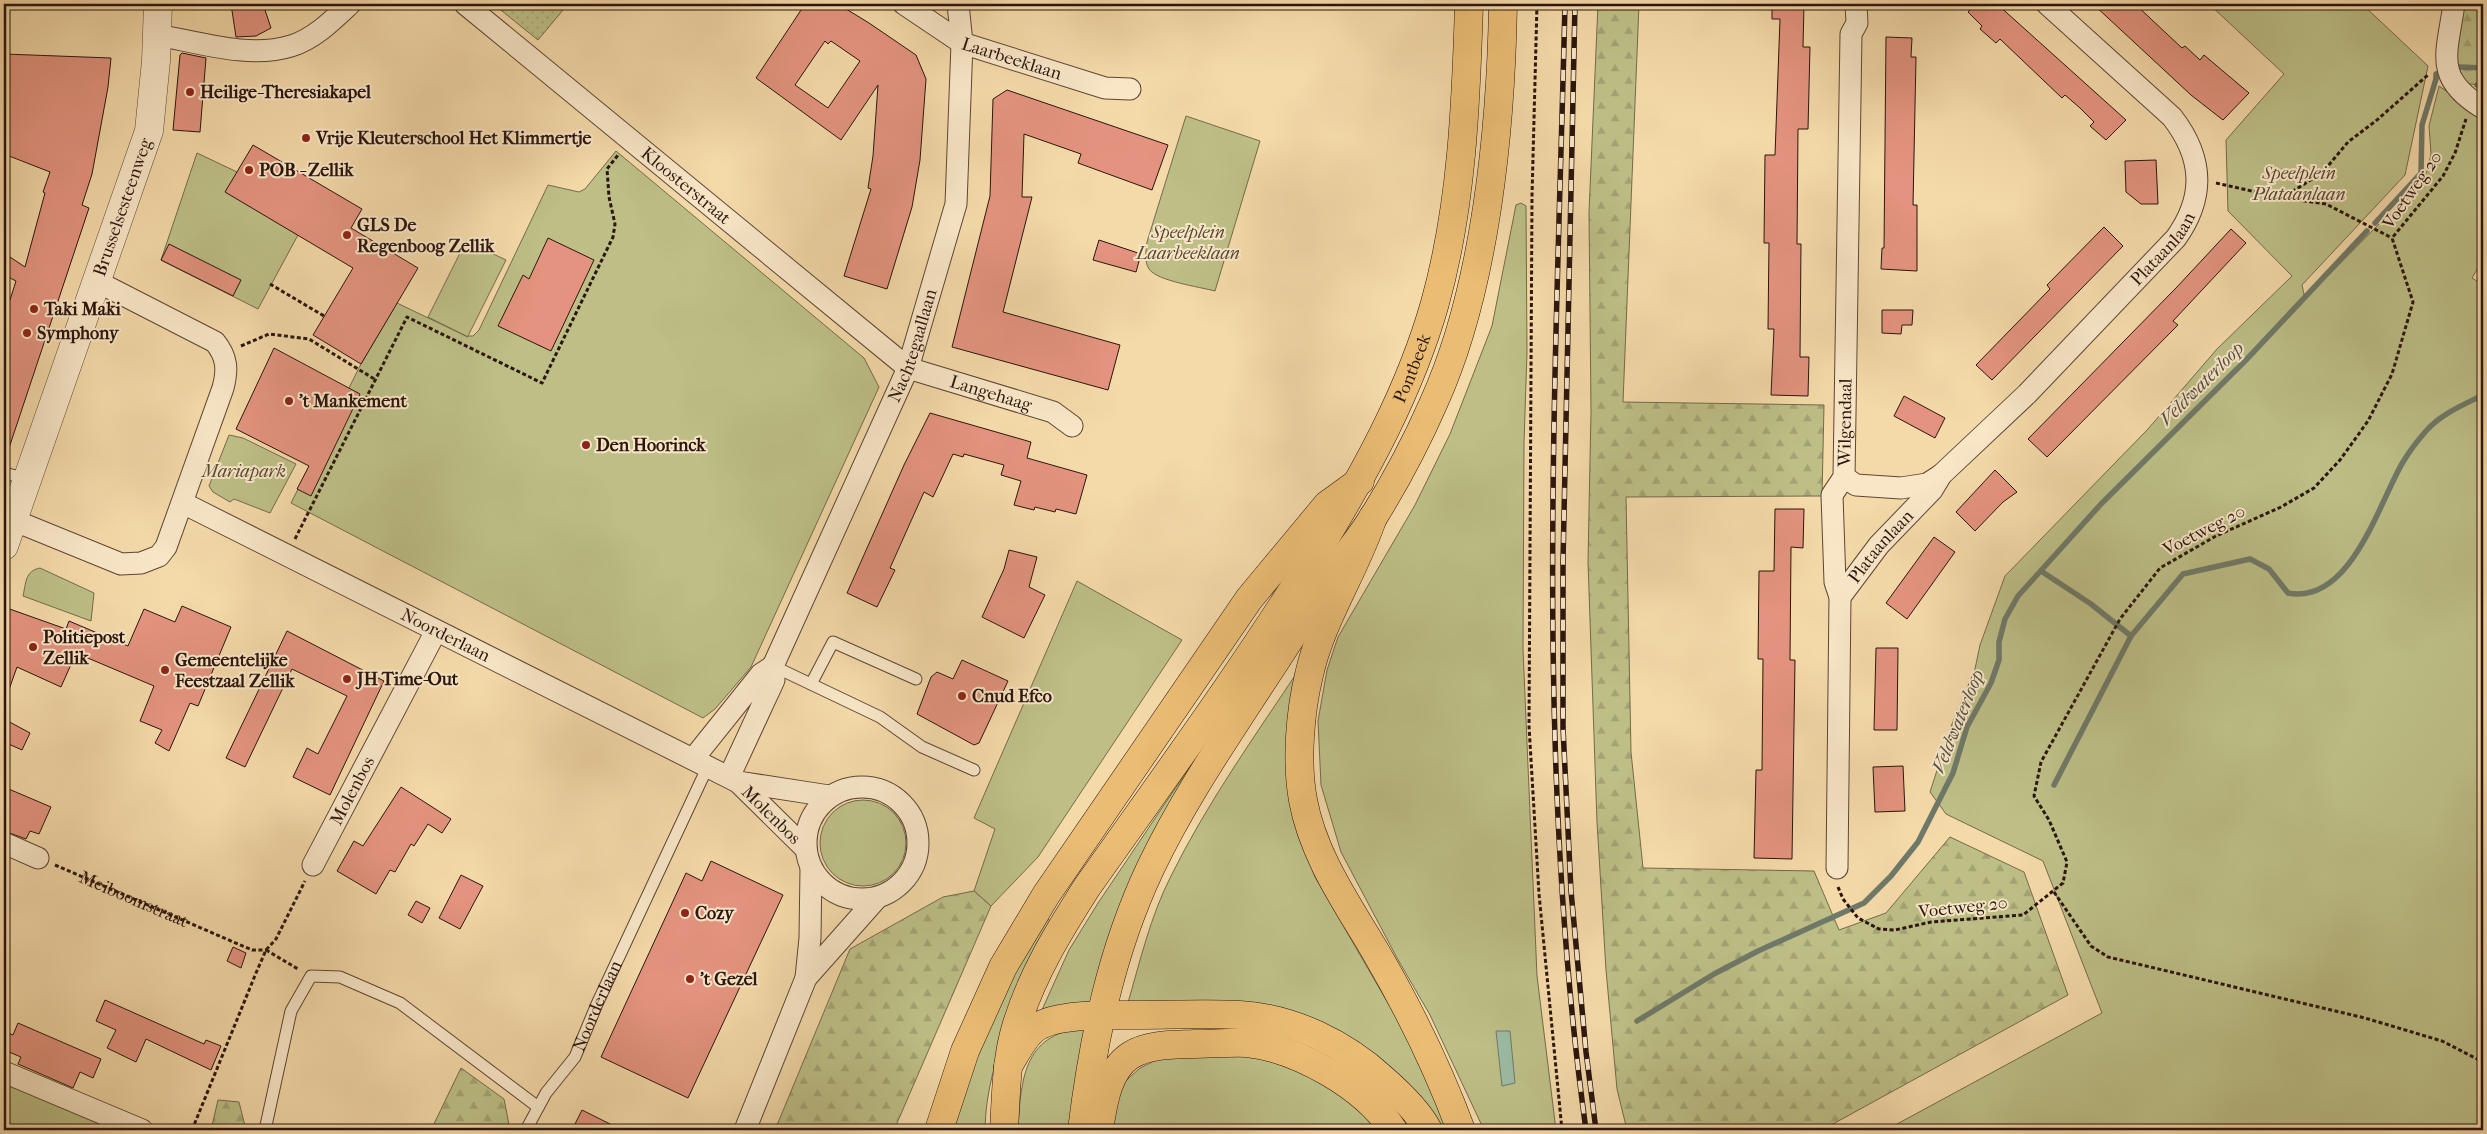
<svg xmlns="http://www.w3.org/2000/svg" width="2487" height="1134" font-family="'IM FELL French Canon',serif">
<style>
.green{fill:#bdbf87;stroke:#746a4a}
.forest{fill:url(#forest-firs);stroke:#746a4a}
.garden{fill:url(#garden-dots);stroke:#746a4a}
.water{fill:#9cbba4;stroke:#6f7968}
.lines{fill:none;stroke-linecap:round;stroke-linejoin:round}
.stream{stroke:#6f7968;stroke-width:5.5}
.building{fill:#e3937f;stroke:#2b150d;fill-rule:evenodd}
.service-casing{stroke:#5d4634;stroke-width:13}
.minor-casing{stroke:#5d4634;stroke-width:23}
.tertiary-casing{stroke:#5d4634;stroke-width:29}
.trunk-casing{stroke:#2b150d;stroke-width:29}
.motorway-casing{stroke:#2b150d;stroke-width:29}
.path{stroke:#2b150d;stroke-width:3;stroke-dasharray:4 2.5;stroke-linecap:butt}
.service{stroke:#f8e6c7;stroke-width:11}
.minor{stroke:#f8e6c7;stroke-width:21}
.tertiary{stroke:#f8e6c7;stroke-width:28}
.trunk{stroke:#eabc74;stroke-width:28}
.motorway{stroke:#eabc74;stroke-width:28}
.rail-casing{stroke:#2b150d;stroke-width:5.5}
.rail{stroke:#f8e6c7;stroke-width:4;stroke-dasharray:11;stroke-linecap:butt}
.poi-dot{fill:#8f2418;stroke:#f8e6c7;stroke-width:2}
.labels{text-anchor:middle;stroke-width:4;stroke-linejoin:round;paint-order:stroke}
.street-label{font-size:18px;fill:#2b150d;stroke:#f8e6c7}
.poi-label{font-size:18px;font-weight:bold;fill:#2b150d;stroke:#f8e6c7;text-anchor:start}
.park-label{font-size:18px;font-style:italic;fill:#574832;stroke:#f8e6c7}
.water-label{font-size:19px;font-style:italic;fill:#534f42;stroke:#f8e6c7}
</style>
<defs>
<pattern id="forest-firs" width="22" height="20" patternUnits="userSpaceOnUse" patternTransform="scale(1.25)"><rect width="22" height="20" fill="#bdbf87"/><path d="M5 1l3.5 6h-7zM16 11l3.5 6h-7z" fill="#a3a373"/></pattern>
<pattern id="garden-dots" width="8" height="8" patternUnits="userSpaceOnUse" patternTransform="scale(1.25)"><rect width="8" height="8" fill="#bdbf87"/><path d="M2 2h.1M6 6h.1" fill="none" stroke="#a3a373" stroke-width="1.8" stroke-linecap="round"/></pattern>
</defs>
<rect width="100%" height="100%" fill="#f4d9a9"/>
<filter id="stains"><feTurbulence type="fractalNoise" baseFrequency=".004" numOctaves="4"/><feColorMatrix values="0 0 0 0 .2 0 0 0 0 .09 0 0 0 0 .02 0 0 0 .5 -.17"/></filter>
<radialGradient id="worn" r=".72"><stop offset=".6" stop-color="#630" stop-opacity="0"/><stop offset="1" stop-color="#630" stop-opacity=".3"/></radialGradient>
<g class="green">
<polygon points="2209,4 2362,4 2428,66 2405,175 2302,285 2305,299 2379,224 2403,205 2420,185 2428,169 2431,153 2429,126 2439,86 2483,116 2483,259 2472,278 2483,285 2483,1130 1886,1130 2102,1013 2043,861 1946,814 1930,792 1952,724 1975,669 1980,645 2005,576 2148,429 2217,349 2292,276 2228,211 2226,140 2284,74"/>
<path d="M1186 116 1260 141 1215 291C1200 287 1157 281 1149 269 1144 261 1146 251 1147 242Z"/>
<polygon points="616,151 864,358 879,387 751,667 715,709 703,718 291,503 361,364 397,303 468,337 428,317 466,241 506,260 468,336 473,336 479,330 548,185 579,192 585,189"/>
<polygon points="197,153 237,172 298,235 258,309 161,260"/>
<polygon points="1521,203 1526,206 1527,352 1524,443 1523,649 1537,976 1556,1130 1484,1130 1430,1015 1397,958 1341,852 1321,785 1318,721 1327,670 1338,637 1415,505 1450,434 1492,326 1516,205"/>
<polygon points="229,435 243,438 296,464 270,513 234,499 230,502 213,492 209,486"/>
<path d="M40 568 94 593 91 621 23 596C26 583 25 571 40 568Z"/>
<polygon points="1077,581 1182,640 1038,857 991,906 974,891 995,829 974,818"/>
<path d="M1300 668 1298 832 1315 877 1396 1017 1441 1104 1448 1130H1440L1351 1041 1127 1006C1140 962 1150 917 1171 876 1207 803 1255 736 1300 668Z"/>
<polygon points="1249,679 1093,1006 1041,1012 1069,950 1098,903"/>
<circle cx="863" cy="843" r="43"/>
<path d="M1046 918 1054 923C1025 990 986 1056 985 1130H949L997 1003Z"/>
<path d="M1089 1027 1076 1130H1018C1021 1076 1024 1032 1089 1027Z"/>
<path d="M1245 1055C1303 1068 1338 1087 1379 1130H1107L1121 1085 1140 1068 1160 1058Z"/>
<polygon points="4,1081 122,1130 4,1130"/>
</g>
<g class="forest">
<polygon points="1598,4 1639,4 1623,402 1824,405 1822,496 1626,497 1631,752 1643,868 1814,871 1839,930 1886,913 1950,837 2024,872 2068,995 1822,1130 1627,1130 1617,1089 1606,970 1597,822 1588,562 1591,411 1589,212"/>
<polygon points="2462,4 2483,4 2483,86 2459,82 2452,72"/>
<polygon points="974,891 991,906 894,1130 775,1130 850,949 943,897"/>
<polygon points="461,1068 504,1099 510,1130 431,1130"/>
<polygon points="218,1100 239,1102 246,1130 211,1130"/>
</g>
<polygon class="garden" points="500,4 568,4 538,40 497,7"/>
<polygon class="water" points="1496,1031 1510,1031 1515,1083 1502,1086"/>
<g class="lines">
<g class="stream">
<polyline points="2459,67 2483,68"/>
<polyline points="2477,85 2483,86"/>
<polyline points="2375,223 2421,173 2422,125 2436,79 2436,74 2440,73"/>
<path d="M2041 571 2091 604 2131 636 2183 574 2250 559 2269 569 2288 593C2351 605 2379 502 2403 462 2409 452 2418 440 2426 431 2441 414 2463 405 2483 395"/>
<polyline points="2054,785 2131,636"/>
<polyline points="1637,1021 1714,974 1758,951 1864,903 1891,876 1918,842 1953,773 1967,727 1991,683 1999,660 1999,642 2005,619 2018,596 2101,504 2246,360 2367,231"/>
</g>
</g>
<g class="building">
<polygon points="231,4 263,4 271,28 256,36 236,37"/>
<path d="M805 4H838L869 23 916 55 926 79 920 160 912 207 887 289 844 276 871 189 868 188 873 156 878 85 841 140 756 78ZM825 41 828 44 831 41 860 61 828 108 795 85Z"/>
<polygon points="1772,4 1804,4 1803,47 1810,47 1808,129 1798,129 1797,244 1801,244 1800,357 1809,357 1808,396 1771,395 1774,329 1768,329 1769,243 1764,243 1765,155 1775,155 1780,19 1772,19"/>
<polygon points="1976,4 1997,4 2126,120 2106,140 2090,126 2094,122 2080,108 2065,95 2062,98 2000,39 1996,43 1980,29 1982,26 1968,12"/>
<polygon points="2093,4 2135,4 2182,48 2185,46 2200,60 2204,55 2249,93 2223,120 2191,95"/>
<polygon points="1886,37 1912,38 1911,57 1916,57 1913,205 1917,205 1917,271 1881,269 1882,248 1884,248"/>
<polygon points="182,53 206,58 200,132 173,130 180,55"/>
<polygon points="4,54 111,58 108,87 92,174 82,205 89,208 6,457 4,456 4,319 16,281 4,275 4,267 10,257 25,267 45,193 43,192 50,172 4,154"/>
<polygon points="1007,90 1168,145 1152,190 1078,163 1081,154 1024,134 1022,197 1032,197 1003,312 1120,345 1108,390 952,347 990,196 993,99"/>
<polygon points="253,145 362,209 351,228 418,268 361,364 313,335 353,268 225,192"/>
<polygon points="2156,160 2158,204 2141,204 2126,192 2125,161"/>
<polygon points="2104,227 2123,246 1992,380 1976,365 2050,289 2047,285"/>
<polygon points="2231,229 2246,243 2173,321 2178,325 2047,457 2028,439 2176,288"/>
<polygon points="548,238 594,260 551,351 498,326 523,275 529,279"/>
<polygon points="1099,240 1141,254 1136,272 1093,260"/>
<polygon points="169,244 241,280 233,296 161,260"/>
<polygon points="1882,310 1913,310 1912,325 1902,325 1901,334 1882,333"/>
<polygon points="274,348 360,394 311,496 297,489 309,466 236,429"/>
<polygon points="1904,396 1945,418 1935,438 1894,416"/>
<polygon points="930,413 1031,442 1027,458 1087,475 1076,514 1056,509 1055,512 1035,507 1034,510 1014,505 1021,481 1001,475 1004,465 964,454 963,457 953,454 933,497 924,492 890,568 895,570 877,607 847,593 904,465"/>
<polygon points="1995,470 2017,492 2003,502 1975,531 1956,512"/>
<polygon points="1775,509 1804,509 1803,548 1791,547 1790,660 1795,660 1792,859 1754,858 1756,770 1762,770 1763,659 1758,659 1759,571 1774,571"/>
<polygon points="1934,537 1955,552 1907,619 1886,603"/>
<polygon points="1009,550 1037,557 1029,587 1045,595 1024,638 982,617 1004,569"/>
<polygon points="182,606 231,627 198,706 190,703 169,751 155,743 162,730 140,721 154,686 76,653 61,687 17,667 6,698 4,697 4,607 66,629 69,621 128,646 144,609 175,622"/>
<polygon points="287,631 384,681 330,795 293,777 307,748 318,754 347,696 292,669 245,767 226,758"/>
<polygon points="1876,648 1898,648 1897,730 1874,730"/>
<polygon points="962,660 1008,681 979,743 974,745 917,714 931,677 937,672 953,679"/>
<polygon points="4,719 30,733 22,750 4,742"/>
<polygon points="1903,766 1905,811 1875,812 1873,767"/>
<polygon points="4,787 51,807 39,834 30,831 26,839 4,831"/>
<polygon points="401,787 451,819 442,833 428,824 414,846 411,844 395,872 390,870 376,894 337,871 354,841 363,846"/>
<polygon points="711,861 783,895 688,1098 601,1057 686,873 702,881"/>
<polygon points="461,875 483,886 460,929 439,918"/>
<polygon points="416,901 430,908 422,923 408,915"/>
<polygon points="233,947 246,953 241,968 227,961"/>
<polygon points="105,1000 204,1044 206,1040 221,1046 211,1070 146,1039 136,1062 107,1048 116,1030 96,1021"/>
<polygon points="18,1023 101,1059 93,1078 80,1072 73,1088 18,1064 21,1057 4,1050 4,1031 13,1035"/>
<polygon points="582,1110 622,1130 572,1130"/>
</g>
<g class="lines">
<g class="service-casing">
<g id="service">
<polyline points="4,473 28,479"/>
<polyline points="773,666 880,717 922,747 974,770"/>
<polyline points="811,684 833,642 916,679"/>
<polyline points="265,1130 291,1011 311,976 340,977 400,1003 538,1107"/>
<path id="s2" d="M526 1130 546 1093 575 1057 597 1004 708 766"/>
</g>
</g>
<g class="minor-casing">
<g id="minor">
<path id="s3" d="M465 4 908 368 1053 412 1072 426"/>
<path id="s4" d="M904 4 962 43 1105 88 1130 89"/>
<path d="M2454 4C2447 54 2433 78 2483 108"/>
<path d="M157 35C198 42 249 59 291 46 314 39 333 20 350 4"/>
<polyline points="1844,477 1856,485 1901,488 1927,484 1941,475"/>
<path id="s5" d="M183 503 738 782 806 849"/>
<path d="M13 520 121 564 141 563 159 556 166 547 223 388C228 369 227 357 215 342L98 282"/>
<path id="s6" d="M1840 597 1879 545 1932 490 1941 475 2027 394 2176 238C2206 196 2203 157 2172 117L2047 4"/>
<path id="s7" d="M773 666 908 368 956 204 962 43 958 4"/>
<polyline points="693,759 761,674 773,666 774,680 729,777"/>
<polyline points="738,782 829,796"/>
<circle cx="862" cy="843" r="56"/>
<polyline points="4,843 38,858"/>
<path id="s8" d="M313 865 436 631"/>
<path id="s9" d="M1837 868 1840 597 1835 582 1832 495 1844 477 1851 34 1857 23 1856 4"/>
<polyline points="806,978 877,898"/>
<polyline points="4,1072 142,1130"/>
<polyline points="745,1130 806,978 810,938 811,868"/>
</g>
</g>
<g class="tertiary-casing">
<g id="tertiary">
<path id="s10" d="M4 546 149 131 156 61 158 4"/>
</g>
</g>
<g class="trunk-casing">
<g id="trunk">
<path id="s11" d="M1004 1130C1006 1096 1006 1060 1016 1027 1031 976 1059 931 1087 887 1166 775 1247 665 1319 548 1366 471 1410 391 1435 303 1462 206 1466 104 1469 4"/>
<path d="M1082 1130C1093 1040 1111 952 1150 869 1178 810 1214 755 1250 700 1277 659 1304 617 1331 577 1345 556 1361 537 1374 516 1397 479 1417 441 1434 402 1486 287 1501 128 1503 4"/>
</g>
</g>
<g class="motorway-casing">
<g id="motorway">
<path d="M1373 517C1355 571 1321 620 1309 675 1300 712 1296 762 1303 800 1313 855 1346 902 1374 949 1408 1007 1438 1068 1461 1130"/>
<path d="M1008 1066C1016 1054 1024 1035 1037 1027 1058 1013 1113 1015 1138 1015 1172 1015 1207 1013 1240 1015 1293 1018 1345 1044 1383 1079 1399 1093 1418 1111 1428 1130"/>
<polyline points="939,1130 965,1051 1003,967 1046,895 1249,599 1327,505 1360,481"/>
<path d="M1099 1130C1103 1105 1107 1070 1131 1055 1149 1044 1173 1045 1194 1044 1211 1044 1230 1042 1247 1043 1297 1048 1366 1087 1393 1130"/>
</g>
</g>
<g class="path">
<polyline points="1537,4 1532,196 1529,726 1539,894 1562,1130"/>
<polyline points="2216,183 2274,196 2295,190 2323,172 2348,142 2377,120 2429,74"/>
<polyline points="2277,197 2326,204 2392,238"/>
<polyline points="270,284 324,316"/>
<polyline points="241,346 269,334 309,339 376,380"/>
<polyline points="295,539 407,317 542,383 613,237 615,224 609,197 607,169 618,155"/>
<path id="s1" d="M55 865 252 950H266"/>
<polyline points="1838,887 1843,899 1858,918 1879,929 1895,930 1931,922 2023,915 2063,883 2067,862 2049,820 2034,796 2041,762 2120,619 2160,568 2216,536 2281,507 2314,488 2340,460 2368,421 2392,374 2413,302 2392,238 2443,176 2455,153 2466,119"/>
<polyline points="2054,892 2091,946 2108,957 2365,1018 2442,1041 2483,1062"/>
<polyline points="266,950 298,969"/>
<polyline points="192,1130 256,973 266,950 276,939 305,881"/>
</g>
<use href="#service" class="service"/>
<use href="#minor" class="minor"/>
<use href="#tertiary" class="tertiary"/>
<use href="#trunk" class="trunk"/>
<use href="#motorway" class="motorway"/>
<g class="rail-casing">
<g id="rail">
<path d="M1565 4C1556 379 1534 757 1586 1130"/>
<polyline points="1575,4 1563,562 1563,728 1571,891 1586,1052 1596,1130"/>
</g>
</g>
<use href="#rail" class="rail"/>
</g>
<g class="poi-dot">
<circle cx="190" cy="92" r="5"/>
<circle cx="306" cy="138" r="5"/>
<circle cx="249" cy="170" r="5"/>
<circle cx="347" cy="235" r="5"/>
<circle cx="34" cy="309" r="5"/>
<circle cx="27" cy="333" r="5"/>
<circle cx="289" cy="401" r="5"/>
<circle cx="586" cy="445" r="5"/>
<circle cx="33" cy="647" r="5"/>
<circle cx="165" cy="670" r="5"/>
<circle cx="347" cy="679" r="5"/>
<circle cx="962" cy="696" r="5"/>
<circle cx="685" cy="913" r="5"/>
<circle cx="690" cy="979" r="5"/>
</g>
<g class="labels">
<g class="street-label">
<text dy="6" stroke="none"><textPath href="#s4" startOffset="122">Laarbeeklaan</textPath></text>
<text dy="6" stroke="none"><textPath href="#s3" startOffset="286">Kloosterstraat</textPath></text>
<text transform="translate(2412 190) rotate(-55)" y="6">Voetweg 20</text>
<text dy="6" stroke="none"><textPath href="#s10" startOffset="359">Brusselsesteenweg</textPath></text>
<text dy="6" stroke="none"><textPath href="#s6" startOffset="476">Plataanlaan</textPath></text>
<text dy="6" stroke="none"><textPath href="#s7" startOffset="350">Nachtegaallaan</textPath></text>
<text dy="6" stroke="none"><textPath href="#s11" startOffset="875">Pontbeek</textPath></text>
<text dy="6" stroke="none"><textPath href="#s3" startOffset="660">Langehaag</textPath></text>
<text dy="6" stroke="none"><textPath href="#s9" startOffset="450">Wilgendaal</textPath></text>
<text transform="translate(2204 530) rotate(-27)" y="6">Voetweg 20</text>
<text dy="6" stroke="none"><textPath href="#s6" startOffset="65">Plataanlaan</textPath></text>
<text dy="6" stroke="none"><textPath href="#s5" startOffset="294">Noorderlaan</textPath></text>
<text dy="6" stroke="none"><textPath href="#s8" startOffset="84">Molenbos</textPath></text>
<text dy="6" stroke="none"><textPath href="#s5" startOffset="668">Molenbos</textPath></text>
<text dy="6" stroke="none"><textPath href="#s1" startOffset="86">Meiboomstraat</textPath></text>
<text transform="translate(1963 907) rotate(-6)" y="6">Voetweg 20</text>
<text dy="6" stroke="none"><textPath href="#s2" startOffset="144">Noorderlaan</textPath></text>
</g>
<g class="poi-label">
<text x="200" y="98">Heilige-Theresiakapel</text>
<text x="316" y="144">Vrije Kleuterschool Het Klimmertje</text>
<text x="259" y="176">POB - Zellik</text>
<text x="357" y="231">GLS De<tspan x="357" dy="21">Regenboog Zellik</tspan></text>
<text x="44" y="315">Taki Maki</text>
<text x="37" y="339">Symphony</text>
<text x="299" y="407">'t Mankement</text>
<text x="596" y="451">Den Hoorinck</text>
<text x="43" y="643">Politiepost<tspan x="43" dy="21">Zellik</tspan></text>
<text x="175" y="666">Gemeentelijke<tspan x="175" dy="21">Feestzaal Zellik</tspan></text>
<text x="357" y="685">JH Time-Out</text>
<text x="972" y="702">Cnud Efco</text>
<text x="695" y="919">Cozy</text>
<text x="700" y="985">'t Gezel</text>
</g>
<g class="park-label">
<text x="2299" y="179">Speelplein<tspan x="2299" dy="21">Plataanlaan</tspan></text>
<text x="1188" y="238">Speelplein<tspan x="1188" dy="21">Laarbeeklaan</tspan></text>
<text x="244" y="477">Mariapark</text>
</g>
<g class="water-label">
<text transform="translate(2201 383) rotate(-45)" y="7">Veldwaterloop</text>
<text transform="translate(1957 721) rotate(-68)" y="7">Veldwaterloop</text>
</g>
</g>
<rect width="2487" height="1134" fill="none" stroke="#f4d9a9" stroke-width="20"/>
<rect x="5" y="5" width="2477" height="1124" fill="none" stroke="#2b150d" stroke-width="2.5"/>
<rect x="10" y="10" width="2467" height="1114" fill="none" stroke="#2b150d"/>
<rect width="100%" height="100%" filter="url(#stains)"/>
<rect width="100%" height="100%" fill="url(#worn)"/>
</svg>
